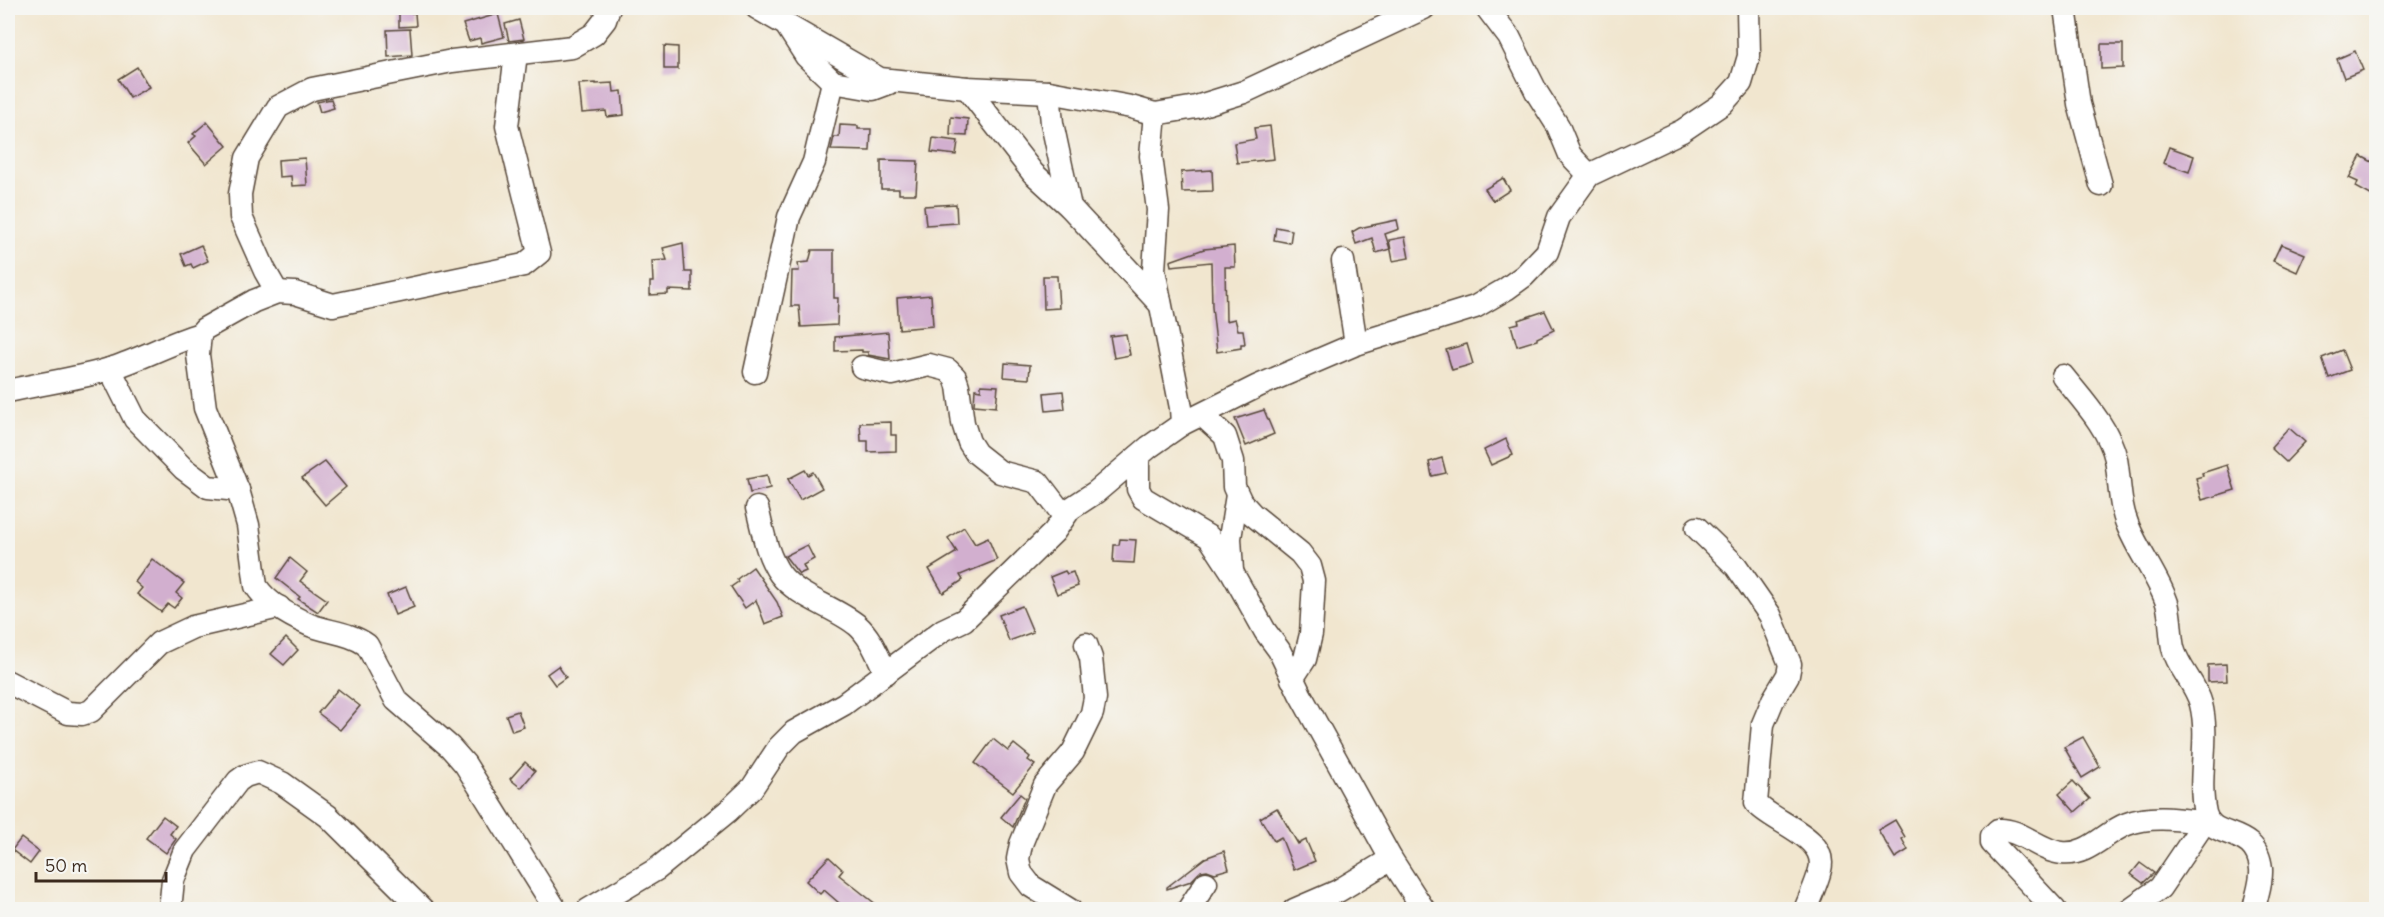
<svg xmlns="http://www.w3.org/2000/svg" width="2384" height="917" font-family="Delius,sans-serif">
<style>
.building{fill:#d2afcf}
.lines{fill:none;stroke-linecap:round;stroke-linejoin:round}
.minor-casing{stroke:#564639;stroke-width:25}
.minor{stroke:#fff;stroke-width:22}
</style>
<rect width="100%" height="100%" fill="#f6f6f2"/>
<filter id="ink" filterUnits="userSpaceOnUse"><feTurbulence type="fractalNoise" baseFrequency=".0167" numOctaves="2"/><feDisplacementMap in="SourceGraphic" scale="12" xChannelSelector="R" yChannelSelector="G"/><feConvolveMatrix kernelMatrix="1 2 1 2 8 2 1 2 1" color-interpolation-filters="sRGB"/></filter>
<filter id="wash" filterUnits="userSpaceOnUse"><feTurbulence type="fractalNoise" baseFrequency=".008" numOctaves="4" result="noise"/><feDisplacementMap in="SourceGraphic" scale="24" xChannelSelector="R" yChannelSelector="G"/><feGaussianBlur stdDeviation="1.35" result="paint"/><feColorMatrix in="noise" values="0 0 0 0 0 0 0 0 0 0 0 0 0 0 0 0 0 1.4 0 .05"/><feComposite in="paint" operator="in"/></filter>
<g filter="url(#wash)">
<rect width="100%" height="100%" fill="#f1e6cf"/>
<g id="blocks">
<g class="building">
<polygon points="399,13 415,13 416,26 399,27"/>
<polygon points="498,14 504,37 481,43 480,38 469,41 463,24"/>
<polygon points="519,20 524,39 509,41 505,24"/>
<polygon points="410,29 412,55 388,57 387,30"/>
<polygon points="2101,44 2123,44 2123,68 2101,69"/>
<polygon points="664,46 678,47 678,69 664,69"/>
<polygon points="2355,51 2363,70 2344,78 2337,59"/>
<polygon points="137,67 149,87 130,98 118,79"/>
<polygon points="596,83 596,84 613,83 614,92 622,91 624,115 607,117 606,111 582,113 579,84"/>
<polygon points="331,99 334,108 320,112 317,102"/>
<polygon points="951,117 968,119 967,136 950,135"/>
<polygon points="207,122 227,146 206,164 188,143 196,136 193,134"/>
<polygon points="840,125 858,126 858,129 871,129 870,151 831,150 834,137 839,137"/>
<polygon points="1270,126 1274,159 1237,163 1234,143 1256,139 1254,128"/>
<polygon points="933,138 958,141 956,155 931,152"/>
<polygon points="2169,147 2194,156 2189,172 2163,163"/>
<polygon points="2361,156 2376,164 2376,198 2356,187 2358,182 2349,178"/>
<polygon points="305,158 307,185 292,186 291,176 279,177 278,160"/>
<polygon points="881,160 918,161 916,194 899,194 899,189 881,189"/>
<polygon points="1212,170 1213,191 1182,192 1181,172"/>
<polygon points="1503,178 1510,190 1493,201 1485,189"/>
<polygon points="956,204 957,223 926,225 924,206"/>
<polygon points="1397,220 1399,229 1385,234 1390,249 1376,253 1372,238 1356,244 1352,232 1359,228"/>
<polygon points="1276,227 1292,230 1290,243 1274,240"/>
<polygon points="1405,237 1409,258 1393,261 1389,240"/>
<polygon points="683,243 685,272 692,272 692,291 668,290 668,294 650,295 650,282 653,282 652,261 667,260 663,248"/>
<polygon points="2281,244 2305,254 2297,272 2273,261"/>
<polygon points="201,245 208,261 193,268 191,264 186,266 181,254"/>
<polygon points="1234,246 1235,267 1225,267 1226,321 1235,319 1238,330 1243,330 1245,344 1241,344 1241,348 1217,352 1212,307 1211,262 1171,266 1170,261 1204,249"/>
<polygon points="812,250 834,250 834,298 838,298 837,325 801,327 799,306 791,306 792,271 799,271 798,263 809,262"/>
<polygon points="1043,276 1057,276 1059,308 1044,309"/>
<polygon points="931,295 933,326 899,329 897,298"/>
<polygon points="1545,311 1554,330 1537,338 1537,340 1517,346 1511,325 1519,323 1518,320"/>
<polygon points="888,332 890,359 868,355 868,352 862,352 862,350 835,351 835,337"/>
<polygon points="1126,334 1130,355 1114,358 1110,336"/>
<polygon points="1467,344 1473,364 1452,370 1446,350"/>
<polygon points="2342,350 2350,370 2329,378 2322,358"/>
<polygon points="1005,363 1030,365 1029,379 1004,377"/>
<polygon points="981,385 998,386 996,407 974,405 975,389 981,390"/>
<polygon points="1063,391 1065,409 1046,411 1044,393"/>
<polygon points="1264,410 1274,434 1246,446 1235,419"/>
<polygon points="891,422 891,435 896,435 896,451 868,452 868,441 861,441 860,423"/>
<polygon points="2289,428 2305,442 2286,462 2271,448"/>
<polygon points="1506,439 1513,455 1491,465 1484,450"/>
<polygon points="1442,458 1446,473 1432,476 1429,462"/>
<polygon points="325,462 346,487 325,505 302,478"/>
<polygon points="2227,465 2235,490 2202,500 2196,478 2203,476 2202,473"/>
<polygon points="805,470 808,475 813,472 822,488 800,500 788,479"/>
<polygon points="767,475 770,488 750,493 747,479"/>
<polygon points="964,527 975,544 988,538 997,560 960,575 963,580 943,593 929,569 957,552 948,538"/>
<polygon points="1120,539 1136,540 1134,563 1113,562 1114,545 1119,545"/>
<polygon points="807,545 814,559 803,565 806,571 799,574 785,556"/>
<polygon points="290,558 307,572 300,581 327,600 318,612 298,599 300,597 276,578"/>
<polygon points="152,559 184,583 176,593 182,598 174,608 168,604 161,612 137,594 142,588 135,582"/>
<polygon points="753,567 777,602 783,617 765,624 756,600 745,608 731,587 738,582 737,579"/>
<polygon points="1065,571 1067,574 1073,572 1078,586 1057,594 1050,577"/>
<polygon points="406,587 414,607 395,615 387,595"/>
<polygon points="1022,606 1033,632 1009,641 999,615"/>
<polygon points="286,638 298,650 284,665 271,654"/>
<polygon points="2226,664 2227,681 2208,682 2208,665"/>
<polygon points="558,666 566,677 555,685 547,674"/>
<polygon points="338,689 360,706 340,730 318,713"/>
<polygon points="518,711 524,727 512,731 506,715"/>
<polygon points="2083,737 2100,767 2082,778 2064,747"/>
<polygon points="993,739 1008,751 1014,744 1030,757 1028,760 1035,765 1013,792 975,763"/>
<polygon points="525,762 535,771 521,788 510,779"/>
<polygon points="2073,781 2090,799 2075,812 2059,794"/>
<polygon points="1020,794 1025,798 1013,827 1001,817"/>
<polygon points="1277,808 1298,844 1306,840 1315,861 1294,870 1281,837 1274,841 1260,818"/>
<polygon points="163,816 176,826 170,834 176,839 166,853 146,838"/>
<polygon points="1895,820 1905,837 1902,839 1908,850 1895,858 1878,830"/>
<polygon points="21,838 39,852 30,864 12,850"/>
<polygon points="1224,851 1229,869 1215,873 1207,870 1201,871 1191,881 1167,889 1167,887 1205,858"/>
<polygon points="829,857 843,870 839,875 882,909 846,909 824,890 820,894 806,881"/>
<polygon points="2140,863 2154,873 2143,883 2131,874"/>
</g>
</g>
</g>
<g filter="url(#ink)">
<use href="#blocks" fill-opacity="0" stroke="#564639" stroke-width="1.5"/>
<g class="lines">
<g class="minor-casing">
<g id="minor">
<polyline points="757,8 880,79 967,88 1049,92 1131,107 1155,114 1196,107 1244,92 1424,8"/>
<polyline points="1487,8 1509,37 1537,93 1558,126 1570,155 1589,175"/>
<polyline points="2065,8 2079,104 2101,185"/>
<polyline points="788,28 806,56 833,82 873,89 889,83"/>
<path d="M516 54 507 126 539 253 524 265 333 305 295 293 277 292 254 301 204 329 200 334 198 355 205 408 238 490 248 525 256 586C267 603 292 617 310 625 328 632 351 633 367 645L396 700 450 747 465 764 556 910"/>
<polyline points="967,88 1033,173 1070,207 1159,303"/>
<polyline points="1049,92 1052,123 1070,207"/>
<polyline points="1343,261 1356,344"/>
<polyline points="277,292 265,271 241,217 240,194 247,158 278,107 312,89 452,61 572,47 594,34 605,20 609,8"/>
<polyline points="862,367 892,374 929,365 948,370 955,377 958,386 963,423 969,442 976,453 1000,472 1038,482 1064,516"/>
<polyline points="110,369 135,419 184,469 208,487 238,490"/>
<polyline points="755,372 789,217 814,162 833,82"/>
<path d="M2063 376C2082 400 2109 428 2116 459 2120 482 2119 505 2128 526 2139 553 2158 576 2167 603 2171 618 2170 633 2173 648 2178 668 2196 684 2201 704 2210 740 2197 777 2205 813 2211 841 2257 825 2261 869 2262 883 2256 896 2254 910"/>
<path d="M8 391C42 383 79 379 113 368 143 358 170 343 200 334"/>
<polyline points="1202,415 1225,436 1233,461 1234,487 1241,502 1252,514 1300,553 1310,566 1314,581 1311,634 1305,659 1292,679"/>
<polyline points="1182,424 1258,386 1356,344 1475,307 1506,289 1524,276 1547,252 1559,217 1589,175 1682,131 1722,104 1741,83 1749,56 1748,8"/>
<polyline points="1138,457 1138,489 1143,498 1209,537 1232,572 1265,631 1279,650 1300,694 1391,859 1424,910"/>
<path d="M757 508C763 531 766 554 780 574 797 597 835 607 857 625 871 637 878 657 886 673"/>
<path d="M1697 528 1736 566 1770 615 1790 664 1788 675 1773 700 1763 724 1756 803C1773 823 1829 837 1820 870 1817 883 1810 897 1805 910"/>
<polyline points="1232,571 1230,538 1237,495"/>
<polyline points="8,682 68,713 82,714 91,711 159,643 193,627 279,607"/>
<polyline points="170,910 173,880 185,850 238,781 245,776 258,772 282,783 328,816 423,910"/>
<polyline points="588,910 657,869 728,811 752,788 779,747 794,732 844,704 943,630 964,620 1054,532 1070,509 1096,492 1149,447 1182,424 1181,408 1154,270 1158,210 1151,156 1155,114"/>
<polyline points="1070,910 1031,886 1021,873 1018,859 1021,844 1045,785 1073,752 1092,713 1095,698 1091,658 1086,644"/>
<polyline points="1188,910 1206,883"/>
<polyline points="1294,910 1338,891 1391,859"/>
<path d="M2055 910 1992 843V836L1998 830C2020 828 2039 851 2062 853 2088 856 2104 833 2127 824 2152 814 2183 820 2209 823"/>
<polyline points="2129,910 2160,888 2204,823"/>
</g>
</g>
<use href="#minor" class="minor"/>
</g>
</g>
<rect width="2384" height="917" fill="none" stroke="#f6f6f2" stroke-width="30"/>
<path d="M36 872v9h130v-9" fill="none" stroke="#3b2a1e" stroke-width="3"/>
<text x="45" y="872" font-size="18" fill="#3b2a1e" stroke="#f6f6f2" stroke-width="4.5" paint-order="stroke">50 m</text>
</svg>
